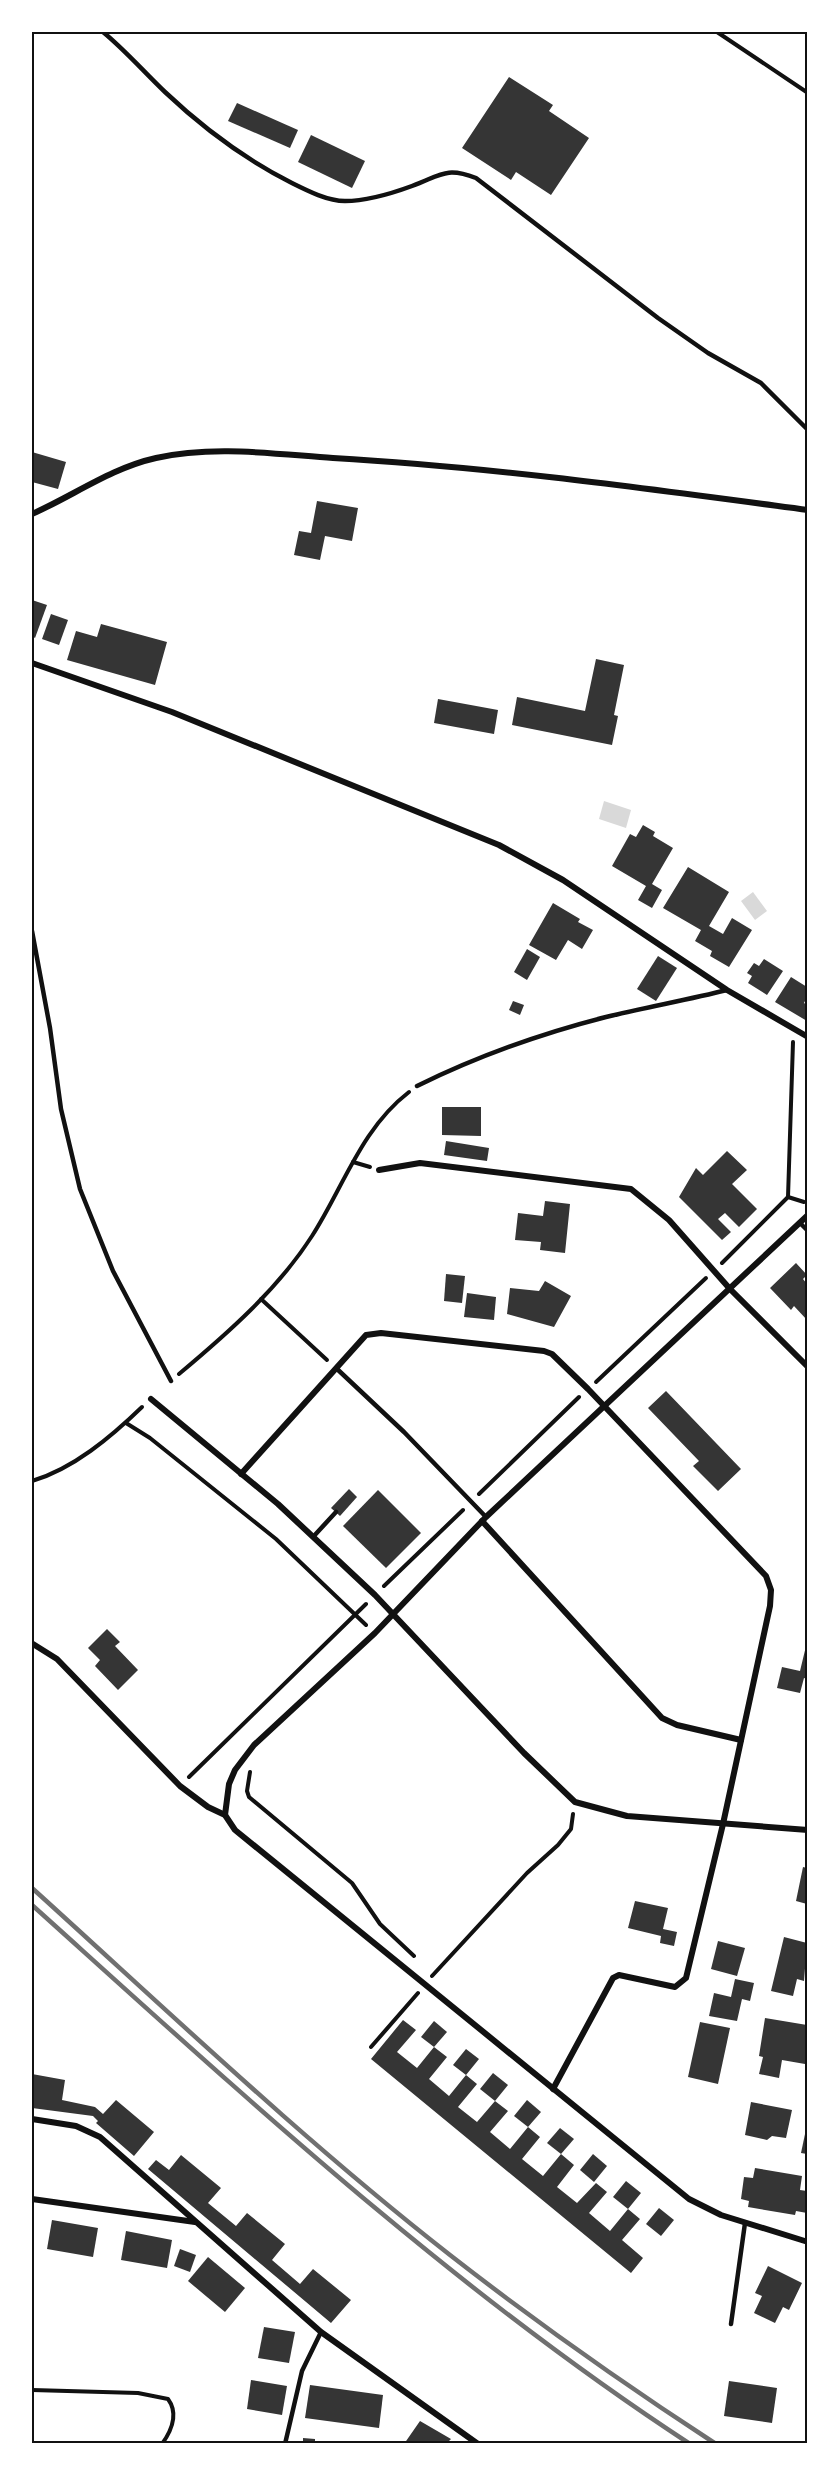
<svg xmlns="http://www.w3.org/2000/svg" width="839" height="2475" font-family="Mulish,sans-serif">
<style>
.water{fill:#d9d9d9}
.building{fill:#353535}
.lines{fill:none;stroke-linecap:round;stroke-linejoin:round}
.path{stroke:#111;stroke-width:4}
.service{stroke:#111;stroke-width:4.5}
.minor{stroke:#111;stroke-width:6}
.rail{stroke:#707070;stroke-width:4.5}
.neatline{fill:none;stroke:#111;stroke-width:2}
</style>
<rect width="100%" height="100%" fill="#fff"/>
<g class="water">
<polygon points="604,801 631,810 626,828 599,819"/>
<polygon points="753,892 767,911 755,920 741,901"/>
</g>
<g class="building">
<polygon points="509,77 553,105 549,111 589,138 551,195 516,172 511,180 462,148"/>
<polygon points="237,103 298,130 290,148 228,121"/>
<polygon points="311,135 365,161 352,188 298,162"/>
<polygon points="32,452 66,462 58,489 32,482"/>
<polygon points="317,501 358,508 352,541 325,536 320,560 294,555 299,531 311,533"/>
<polygon points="32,600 47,605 35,638 32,636"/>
<polygon points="51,614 68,620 59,645 42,639"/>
<polygon points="101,624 167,642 155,685 67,660 76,631 97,637"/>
<polygon points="596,659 624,665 614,715 618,716 612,745 512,725 517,697 585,711"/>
<polygon points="438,699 498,710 494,734 434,723"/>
<polygon points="643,825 655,832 653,836 673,848 652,884 662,890 652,908 638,900 646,886 612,866 630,834 636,837"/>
<polygon points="688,867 729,892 709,926 723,934 732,918 752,930 729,967 710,956 712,951 695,941 701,930 663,908"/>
<polygon points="553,903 580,919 578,922 593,930 582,949 568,940 556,960 529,945"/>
<polygon points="527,949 540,957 527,980 514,972"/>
<polygon points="658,956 677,968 656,1001 637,989"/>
<polygon points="764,959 783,971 767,995 748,983 752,976 747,973 754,963 759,966"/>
<polygon points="791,977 807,987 807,997 804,1003 807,1005 807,1021 775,1002"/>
<polygon points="513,1001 524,1005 520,1015 509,1010"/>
<polygon points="442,1107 481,1107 481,1136 442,1135"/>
<polygon points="446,1141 489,1148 487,1161 444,1155"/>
<polygon points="727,1151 747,1170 732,1184 757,1209 739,1227 725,1213 718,1219 731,1232 722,1240 679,1197 696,1168 703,1175"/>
<polygon points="545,1201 570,1204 565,1253 540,1250 541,1242 515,1240 518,1213 543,1216"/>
<polygon points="796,1263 807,1275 803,1279 807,1284 807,1320 794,1306 791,1310 770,1288"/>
<polygon points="446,1274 465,1276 462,1303 444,1301"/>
<polygon points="545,1281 571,1296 554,1327 507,1314 510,1288 539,1291"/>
<polygon points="467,1293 496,1297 494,1320 464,1317"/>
<polygon points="666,1391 741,1469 718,1491 693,1466 699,1461 648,1408"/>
<polygon points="349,1489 357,1497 340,1516 331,1508"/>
<polygon points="378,1490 421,1533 386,1568 343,1526"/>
<polygon points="107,1629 120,1642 115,1646 138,1670 118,1690 95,1666 100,1660 88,1648"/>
<polygon points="807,1642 807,1679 804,1678 800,1693 777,1688 782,1667 800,1671"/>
<polygon points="803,1867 807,1868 807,1904 796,1901"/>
<polygon points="635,1901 668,1908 663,1929 677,1932 674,1946 660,1943 661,1936 628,1928"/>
<polygon points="784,1937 807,1943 804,1981 797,1979 793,1996 771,1991"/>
<polygon points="718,1941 745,1948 737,1976 711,1969"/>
<polygon points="735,1979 754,1983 750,2001 742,1999 737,2021 709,2016 714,1993 731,1997"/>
<polygon points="765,2018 807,2025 805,2064 782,2060 779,2078 759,2074 763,2057 759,2056"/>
<polygon points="403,2020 416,2030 397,2052 417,2068 434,2047 447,2057 429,2079 449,2096 466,2075 453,2065 466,2049 479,2059 466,2075 477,2084 458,2107 477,2122 495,2101 508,2111 490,2132 510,2149 528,2127 540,2137 522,2159 543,2176 561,2154 574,2165 557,2187 577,2203 596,2183 607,2192 589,2213 610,2231 628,2209 640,2219 622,2240 643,2258 631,2273 371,2059"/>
<polygon points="434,2021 447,2032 434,2047 421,2037"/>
<polygon points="700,2022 730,2028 718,2084 688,2077"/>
<polygon points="493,2073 508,2085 495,2101 480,2089"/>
<polygon points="32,2074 65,2080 62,2100 95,2107 103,2114 116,2100 154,2132 134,2156 96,2123 98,2121 93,2116 32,2108"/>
<polygon points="527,2100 541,2112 528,2127 514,2116"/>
<polygon points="751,2102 792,2110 786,2138 772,2136 767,2140 745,2135"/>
<polygon points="560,2128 574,2139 561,2154 547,2143"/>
<polygon points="805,2134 807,2134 807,2154 801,2153"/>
<polygon points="593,2154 607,2166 594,2182 580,2170"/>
<polygon points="181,2155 221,2188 208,2203 236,2226 247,2213 285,2244 272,2260 300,2284 313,2269 351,2300 331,2323 148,2169 156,2160 169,2170"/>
<polygon points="755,2168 802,2176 800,2190 807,2191 807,2213 796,2211 795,2215 748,2207 749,2201 741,2199 744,2177 753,2178"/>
<polygon points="626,2181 641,2193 628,2209 613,2197"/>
<polygon points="659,2208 674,2220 661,2236 646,2224"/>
<polygon points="52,2220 98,2228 93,2257 47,2249"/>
<polygon points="126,2231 172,2240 167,2268 121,2260"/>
<polygon points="180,2249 196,2255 190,2272 174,2266"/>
<polygon points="208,2257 245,2288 225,2312 188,2281"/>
<polygon points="768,2266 802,2283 789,2310 783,2307 775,2323 754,2313 762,2296 755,2293"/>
<polygon points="264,2327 295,2332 289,2363 258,2358"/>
<polygon points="251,2380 287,2386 282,2415 247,2409"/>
<polygon points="729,2381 777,2388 772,2423 724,2416"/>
<polygon points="310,2385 383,2395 379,2428 305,2418"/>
<polygon points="420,2421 451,2439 449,2441 453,2444 404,2444"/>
<polygon points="303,2438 315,2439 315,2444 303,2444"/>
</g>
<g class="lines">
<g class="path">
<polyline points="717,32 808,93"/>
<polyline points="353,1162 370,1167"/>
<polyline points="788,1197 793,1042"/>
<polyline points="722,1263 788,1197 804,1202"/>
<polyline points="261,1299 327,1360"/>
<path d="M179 1374C228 1333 278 1289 312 1236 344 1186 361 1129 409 1092"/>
<polyline points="596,1382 706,1278"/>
<polyline points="126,1423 150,1438 276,1539 366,1625"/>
<path d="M32 1481C73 1469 111 1437 142 1407"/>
<polyline points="479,1494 579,1397"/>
<polyline points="384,1586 463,1510"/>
<polyline points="250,1772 247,1791 249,1797 352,1883 380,1924 414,1956"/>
<polyline points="189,1777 366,1604"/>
<polyline points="432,1976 527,1873 558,1845 571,1829 573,1814"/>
<polyline points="371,2047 418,1993"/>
<path d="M32 2390 138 2393 168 2399C179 2414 172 2430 162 2444"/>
</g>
<g class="service">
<path d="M103 32C125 50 144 72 165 92 203 128 243 158 290 182 306 190 327 201 345 201 366 201 393 193 412 186 440 176 445 166 476 178L658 318 708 353 761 383 808 430"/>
<polyline points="32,931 50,1028 61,1109 80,1189 113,1271 171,1381"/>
<path d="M417 1086C476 1057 543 1033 606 1017 647 1007 687 1000 727 990"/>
<polyline points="800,1223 808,1231"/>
<polyline points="336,1368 404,1432 486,1517"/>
<polyline points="313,1537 336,1512"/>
<polyline points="731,2324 745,2223"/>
<polyline points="285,2444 302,2371 321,2332"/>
</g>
<g class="minor">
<path d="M32 514C73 496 111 468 156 458 213 445 275 454 333 458 492 467 650 489 808 510"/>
<polyline points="32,663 172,712 499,845 563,880 727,990 808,1037"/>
<polyline points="379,1170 420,1163 631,1189 669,1220 730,1289 808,1367"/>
<polyline points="151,1399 278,1504 375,1595 524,1753 575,1802 627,1816 808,1830"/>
<polyline points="241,1474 366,1335 381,1333 544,1351 552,1354 588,1389 766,1576 771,1590 770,1606 723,1824 686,1978 675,1987 619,1975 613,1978 553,2089"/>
<polyline points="482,1521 662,1718 677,1725 741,1740"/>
<polyline points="33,1644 57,1659 180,1786 208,1807 225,1815 235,1830 689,2199 721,2215 808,2242"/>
<polyline points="225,1815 229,1784 235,1770 254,1745 375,1633 486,1517 808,1215"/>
<polyline points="32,2119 76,2126 100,2137 321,2332 478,2444"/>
<polyline points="32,2199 195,2222"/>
</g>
<g class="rail">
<path d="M32 1888C169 2012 304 2141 450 2255 536 2322 624 2384 716 2444"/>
<path d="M32 1905C243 2095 451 2288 690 2444"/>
</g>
</g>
<rect width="839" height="2475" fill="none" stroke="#ffffff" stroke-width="66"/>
<rect x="33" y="33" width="773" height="2409" class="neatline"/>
</svg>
